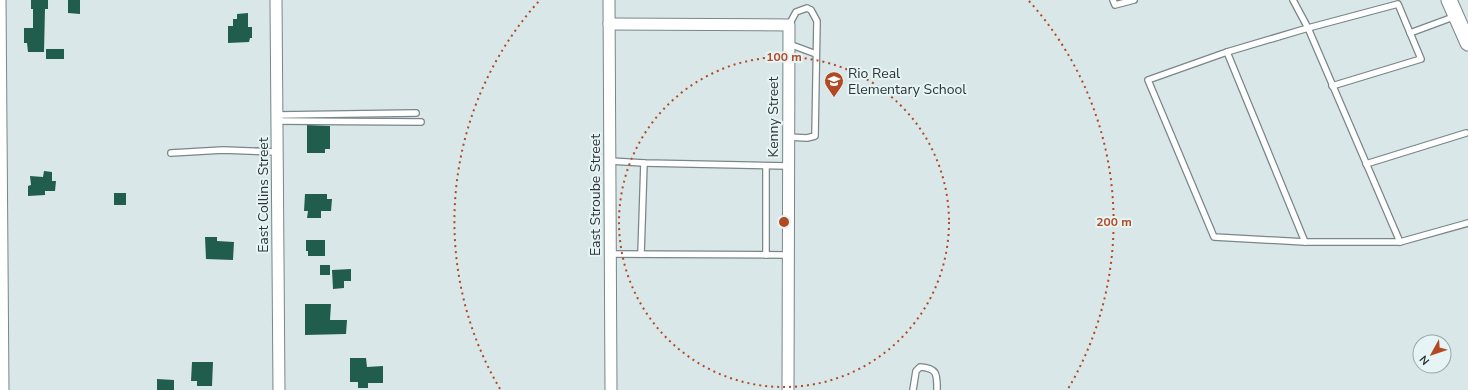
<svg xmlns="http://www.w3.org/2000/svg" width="1468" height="390" font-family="'Nunito Sans',sans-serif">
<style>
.building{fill:#215d4c}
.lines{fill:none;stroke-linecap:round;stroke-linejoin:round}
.lane-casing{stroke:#7a8688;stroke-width:8}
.street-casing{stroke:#7a8688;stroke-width:13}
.secondary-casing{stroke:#7a8688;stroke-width:17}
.lane{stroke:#fff;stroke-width:5.5}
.street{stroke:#fff;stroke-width:11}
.secondary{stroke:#fff;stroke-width:15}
.ring{fill:none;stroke:#b14a24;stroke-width:2;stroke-dasharray:2 4}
.labels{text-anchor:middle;stroke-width:4;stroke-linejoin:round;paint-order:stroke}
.poi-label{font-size:14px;fill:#2e3334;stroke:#e6f4f5;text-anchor:start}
.street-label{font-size:14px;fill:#2e3334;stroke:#e6f4f5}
.centre{fill:#b14a24;stroke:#e6f4f5;stroke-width:2}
.ring-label{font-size:12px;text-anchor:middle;font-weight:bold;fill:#b14a24;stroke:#e6f4f5;stroke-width:4;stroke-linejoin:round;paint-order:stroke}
</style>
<rect width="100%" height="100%" fill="#d9e7e8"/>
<g class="building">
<polygon points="31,0 48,0 48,9 45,9 44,52 28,52 27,43 24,43 24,28 33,28 33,9 31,9"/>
<polygon points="68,0 80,0 80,14 68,13"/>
<polygon points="248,13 248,27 252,27 252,38 250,38 249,42 228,43 228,26 233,26 233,19 237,19 237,14"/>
<rect x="46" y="49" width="18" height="10"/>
<polygon points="307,125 330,126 330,149 325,149 325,153 307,153"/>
<polygon points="44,171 52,172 52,181 56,181 55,191 45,191 45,195 28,196 28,186 31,185 30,176 43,177"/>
<rect x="114" y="193" width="12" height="12"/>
<polygon points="305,194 327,194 327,199 332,199 331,211 321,211 321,218 307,218 308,211 304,211"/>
<polygon points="205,237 217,237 217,241 234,242 233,260 206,259"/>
<polygon points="306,240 325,240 325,256 308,256 308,251 306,251"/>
<rect x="320" y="265" width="10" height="10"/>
<polygon points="351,269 351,281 344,281 344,288 333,289 332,270"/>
<polygon points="305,304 331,304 330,320 347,320 346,334 305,335"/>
<polygon points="350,358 366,358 367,367 383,366 383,383 368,383 368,388 358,388 358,382 350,382"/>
<polygon points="192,362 213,362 212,386 197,386 197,381 191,381"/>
<polygon points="157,379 174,380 174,390 157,390"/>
</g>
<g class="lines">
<g class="lane-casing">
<g id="lane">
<polyline points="1113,0 1115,5 1134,0"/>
<polyline points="1293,0 1308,28 1400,242"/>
<polyline points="1410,33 1456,16"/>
<polyline points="789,44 816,54"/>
<polyline points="1227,52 1305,242"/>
<polyline points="1332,86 1421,59 1398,4 1308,28 1227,52 1148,80 1214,237 1305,242 1400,242 1468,223"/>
<polyline points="277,115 416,113"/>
<polyline points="277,121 421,122"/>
<polyline points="788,137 807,138 815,136 817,21 811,10 807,8 796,12 789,25"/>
<polyline points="171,153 223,150 278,152"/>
<polyline points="610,161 644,163 788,166"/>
<polyline points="1366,164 1466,133"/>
<polyline points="766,166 766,255"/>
<polyline points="610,254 788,255"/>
<polyline points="641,254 644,163"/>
<path d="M913 390 916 371 920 367C938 368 937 375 937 390"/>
</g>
</g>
<g class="street-casing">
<g id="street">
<polyline points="0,0 3,390"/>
<polyline points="276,0 279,390"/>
<polyline points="609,0 611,390"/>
<polyline points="609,24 789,25 788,390"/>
</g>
</g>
<g class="secondary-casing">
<polyline id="secondary" points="1449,0 1468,43"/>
</g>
<use href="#lane" class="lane"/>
<use href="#street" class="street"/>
<use href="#secondary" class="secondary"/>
</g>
<g class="ring">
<circle cx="784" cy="222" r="165"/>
<path d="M500 389A330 330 0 0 1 539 1M1029 1A330 330 0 0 1 1068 389"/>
</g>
<defs>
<g id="school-pin" transform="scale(1)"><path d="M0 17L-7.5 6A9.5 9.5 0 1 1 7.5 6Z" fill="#b14a24" stroke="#e6f4f5"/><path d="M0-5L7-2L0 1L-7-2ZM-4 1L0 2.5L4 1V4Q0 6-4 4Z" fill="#fff"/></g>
</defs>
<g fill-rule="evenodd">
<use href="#school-pin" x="834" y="81"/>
</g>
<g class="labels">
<g class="poi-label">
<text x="848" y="78">Rio Real<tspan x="848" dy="16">Elementary School</tspan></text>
</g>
<g class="street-label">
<text transform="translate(773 117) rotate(-90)" y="5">Kenny Street</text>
<text transform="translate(263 195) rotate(-90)" y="5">East Collins Street</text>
<text transform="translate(595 195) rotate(-90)" y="5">East Stroube Street</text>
</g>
</g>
<circle cx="784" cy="222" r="6" class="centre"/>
<g class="ring-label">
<text x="784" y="61">100 m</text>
<text x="1114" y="226">200 m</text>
</g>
<g transform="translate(1432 354) rotate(230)"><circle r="19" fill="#e6f4f5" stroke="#9ca7a8"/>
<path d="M0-3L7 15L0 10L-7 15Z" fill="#b14a24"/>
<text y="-6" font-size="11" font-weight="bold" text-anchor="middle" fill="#2e3334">N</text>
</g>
</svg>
